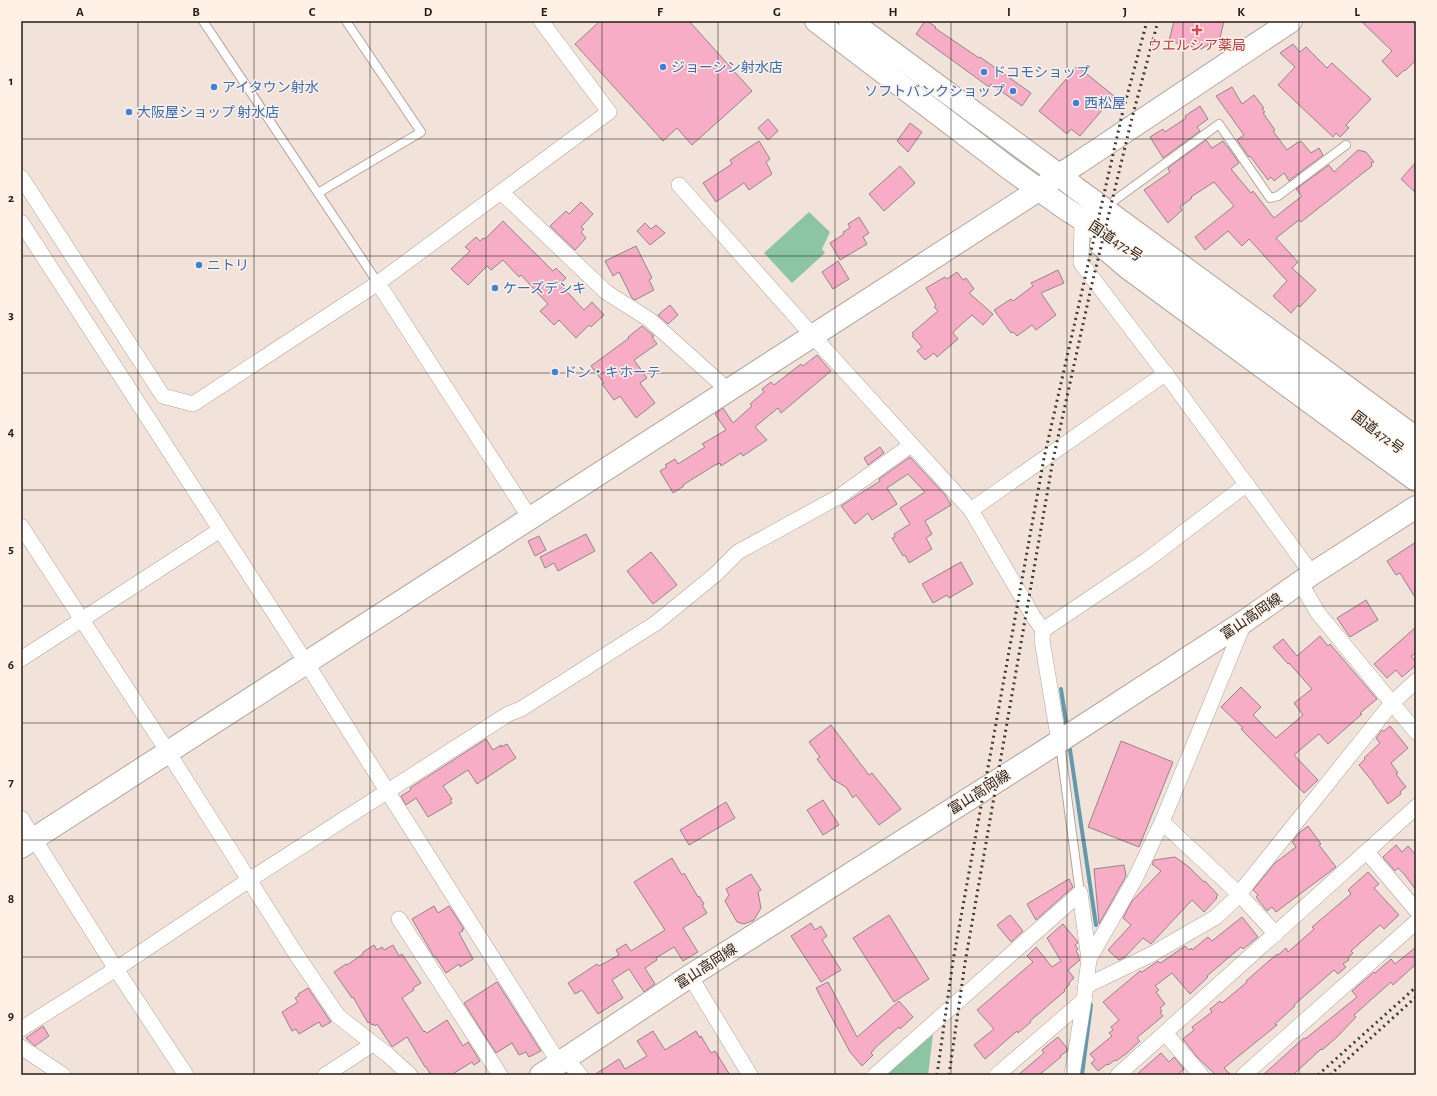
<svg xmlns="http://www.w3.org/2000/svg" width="1437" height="1096" font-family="'Alegreya Sans','Noto Sans JP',sans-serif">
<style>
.green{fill:#8bc5a4}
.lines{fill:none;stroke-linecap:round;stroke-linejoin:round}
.stream{stroke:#629aad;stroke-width:4}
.building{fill:#f7adc5;stroke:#958589}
.lane-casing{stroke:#b2a59b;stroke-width:10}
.street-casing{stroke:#b2a59b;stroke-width:16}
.secondary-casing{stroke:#b2a59b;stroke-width:24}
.primary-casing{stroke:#b2a59b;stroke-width:24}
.highway-casing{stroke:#b2a59b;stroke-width:24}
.lane{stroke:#fff;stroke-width:8}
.street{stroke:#fff;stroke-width:15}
.secondary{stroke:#fff;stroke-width:22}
.primary{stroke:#fff;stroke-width:22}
.highway{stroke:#fff;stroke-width:22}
.rail{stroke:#403a35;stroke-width:3;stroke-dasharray:2 4;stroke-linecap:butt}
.grid{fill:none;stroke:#221d19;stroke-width:1;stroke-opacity:0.55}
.health-dot{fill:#e0444e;stroke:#fff1e6;stroke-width:1.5}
.shop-dot{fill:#3f7fe0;stroke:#fff1e6;stroke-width:1.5}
.labels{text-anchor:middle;stroke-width:3;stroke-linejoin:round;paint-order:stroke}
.health-label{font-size:14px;fill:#be3a42;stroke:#fff1e6}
.shop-label{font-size:14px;fill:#366cbe;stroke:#fff1e6;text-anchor:start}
.street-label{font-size:14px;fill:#221d19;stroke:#fff1e6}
.neatline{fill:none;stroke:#221d19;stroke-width:1.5}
.grid-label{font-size:13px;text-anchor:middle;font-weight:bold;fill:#221d19}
</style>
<rect width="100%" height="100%" fill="#f1e3d9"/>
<g class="green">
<polygon points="809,212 830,232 822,249 825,253 792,283 764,253"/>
<polygon points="933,1034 928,1075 886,1075"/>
</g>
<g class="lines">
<g class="stream">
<polyline points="1061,689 1067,728"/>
<polyline points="1069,743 1096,925"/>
<polyline points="1082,1075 1091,1005"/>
</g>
</g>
<g class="building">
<polygon points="600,21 689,21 752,91 692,145 677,128 663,141 575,44"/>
<polygon points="925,21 927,21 936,27 935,28 979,58 980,57 1031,93 1022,106 991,84 989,87 916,34"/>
<polygon points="1174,21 1224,21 1220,38 1201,49 1169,41"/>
<polygon points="1361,21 1412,21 1416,25 1416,60 1405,71 1404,70 1397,77 1382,61 1392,51"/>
<polygon points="1293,44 1300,52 1306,47 1327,68 1332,63 1371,99 1346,125 1349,128 1340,137 1336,133 1333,137 1278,85 1295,67 1280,53"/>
<polygon points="1077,66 1114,96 1080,136 1071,129 1067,134 1039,111"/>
<polygon points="1232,87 1242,104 1254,95 1264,108 1262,109 1265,112 1263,113 1275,130 1273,131 1287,150 1298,142 1299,143 1301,141 1311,153 1319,148 1323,155 1290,180 1289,181 1284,173 1274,181 1271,177 1268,180 1250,156 1249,157 1237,140 1244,135 1216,96"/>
<polygon points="1200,106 1208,119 1197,127 1200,131 1163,158 1150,137 1163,129 1165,132 1186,118 1185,116"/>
<polygon points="768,119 778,131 768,140 758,128"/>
<polygon points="910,123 922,132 908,152 897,141"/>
<polygon points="1206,140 1212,148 1223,141 1227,147 1228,147 1239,163 1231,169 1251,193 1253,191 1274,218 1302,196 1296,189 1329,165 1334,172 1358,150 1366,152 1374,162 1371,163 1372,166 1301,222 1299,220 1276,238 1298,262 1292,268 1316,290 1300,307 1298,305 1291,313 1273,296 1287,281 1249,239 1242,246 1228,231 1205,250 1195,237 1234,206 1214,182 1191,197 1192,198 1180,207 1182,210 1168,223 1144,190 1170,172 1168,169 1169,167"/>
<polygon points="759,141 770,159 766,162 772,174 749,190 744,183 716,202 703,183 732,164 730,160"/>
<polygon points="1416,162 1416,193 1401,179"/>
<polygon points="900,166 915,183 884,211 869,194"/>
<polygon points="581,202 593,214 581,227 584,229 581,232 586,238 575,250 550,226 566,211 569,214"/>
<polygon points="859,217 869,233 863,237 867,244 840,260 830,243 844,234 843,232 850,228 848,224"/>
<polygon points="503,221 553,271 556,268 566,278 560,284 584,310 592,302 604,315 591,327 589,325 576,338 559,320 554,325 540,311 548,304 521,275 519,277 503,260 491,270 487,266 468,285 451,269 470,251 465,247 476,237 480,241 483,238 485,239"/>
<polygon points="645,223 651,229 656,225 665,233 650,245 637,231"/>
<polygon points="636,246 652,278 649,280 654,290 635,300 632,298 619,272 613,276 605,261"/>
<polygon points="838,261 849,279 833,289 822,272"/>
<polygon points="1058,270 1064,283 1041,293 1056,315 1036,330 1032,325 1017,336 1013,332 1011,333 994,310 1011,299 1013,301 1033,286 1031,283"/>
<polygon points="957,272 963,280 966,278 974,289 969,293 993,314 983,325 972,315 954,331 953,333 958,339 937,357 934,353 925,360 917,351 922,347 912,336 914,335 912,333 938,311 934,307 936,305 926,288 945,277 947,279"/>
<polygon points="670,305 678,315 668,324 658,315"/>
<polygon points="642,326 654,336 652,337 657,344 634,360 647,378 640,383 655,403 636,418 620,396 614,400 602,384 604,383 591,366 629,338 628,337"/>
<polygon points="817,355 831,371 781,413 778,408 755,427 767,440 743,456 741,453 721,466 720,463 715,465 683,485 684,486 673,493 660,471 667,467 665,465 675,459 678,464 705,447 702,444 726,430 715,414 723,408 733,423 752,406 750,404 764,392 762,389 771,382 774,385 801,364 803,366"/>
<polygon points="880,447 884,453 868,465 864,458"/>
<polygon points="910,457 945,495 951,505 925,521 932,534 926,538 932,549 909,563 905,555 903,556 892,538 895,537 894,534 910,524 900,508 925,492 908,474 887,488 897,504 872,520 868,513 855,524 841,506 880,481 879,479"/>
<polygon points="586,534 595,551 558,571 554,563 545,568 540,557"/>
<polygon points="539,536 546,550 535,556 528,541"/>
<polygon points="1416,542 1416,599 1400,573 1396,575 1387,561"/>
<polygon points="651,552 677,585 653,604 627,571"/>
<polygon points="961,562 973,584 949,598 947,595 933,603 922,584"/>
<polygon points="1366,600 1378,620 1350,637 1337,618"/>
<polygon points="1416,627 1416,653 1411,656 1416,662 1416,665 1402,677 1396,670 1387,678 1374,664"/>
<polygon points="1320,636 1328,646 1330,644 1377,699 1360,713 1362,714 1328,744 1319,734 1294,755 1318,780 1304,793 1241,729 1243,728 1221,707 1241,687 1261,707 1253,715 1276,738 1303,715 1294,703 1312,689 1289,663 1288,664 1273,647 1283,639 1297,656"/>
<polygon points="831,725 869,775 872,773 901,809 879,825 856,795 853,798 846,787 832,779 817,759 820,757 809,742"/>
<polygon points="1390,726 1408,748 1391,763 1398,773 1396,774 1406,787 1400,792 1401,794 1388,804 1373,783 1373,782 1359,765 1365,759 1364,758 1380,743 1376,738 1382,730 1384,731"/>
<polygon points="486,739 493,750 501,745 501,747 507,744 516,758 477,784 468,770 443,786 452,799 450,800 452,803 428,817 416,798 406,805 401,796 411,790 410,788"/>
<polygon points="1121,741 1173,762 1139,847 1088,827"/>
<polygon points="823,800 839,825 823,835 807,810"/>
<polygon points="726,802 735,818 689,845 680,830"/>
<polygon points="1308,826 1321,844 1319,845 1336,867 1276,912 1272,907 1267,911 1256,897 1258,895 1253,890 1275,863 1296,847 1292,842 1299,833"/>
<polygon points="1396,845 1402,852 1408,846 1416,855 1416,890 1404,874 1398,868 1395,871 1383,857"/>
<polygon points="1175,857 1189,867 1204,882 1205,881 1218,895 1216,897 1217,898 1204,912 1192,900 1151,944 1143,938 1125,957 1119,960 1108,950 1131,925 1123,918 1132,901 1161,871 1152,864 1154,860"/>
<polygon points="672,858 682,875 684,873 698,897 699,896 704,904 702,905 707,913 683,928 698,952 683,961 674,947 656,958 657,960 645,968 655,984 644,992 629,969 612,980 623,998 598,1014 582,990 575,994 568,983 597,964 599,966 619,955 616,950 626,944 631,951 665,930 634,882"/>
<polygon points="1124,865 1126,876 1099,924 1094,869"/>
<polygon points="1368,872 1379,884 1374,888 1399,915 1384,929 1380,925 1351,951 1353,953 1348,958 1349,960 1343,964 1346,967 1338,974 1334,970 1294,1005 1295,1006 1275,1024 1277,1025 1224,1068 1231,1075 1216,1075 1197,1057 1183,1039 1194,1030 1192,1027 1212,1012 1210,1009 1220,1001 1222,1003 1247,982 1246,981 1277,954 1278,955 1286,948 1288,952 1314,929 1312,927 1351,894 1348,890"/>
<polygon points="751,874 761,890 758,892 761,908 754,920 744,924 737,922 725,901 729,895 726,889"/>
<polygon points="1069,879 1073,887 1036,920 1027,904"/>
<polygon points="434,906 438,913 449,906 464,929 462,929 463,931 459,933 473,959 460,967 459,964 446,973 435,956 434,957 433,955 412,919"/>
<polygon points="889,915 929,979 894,1002 853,938"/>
<polygon points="1010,915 1023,931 1011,942 997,925"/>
<polygon points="1242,917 1258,937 1243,949 1241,947 1207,976 1208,977 1190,994 1172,973 1155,986 1159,990 1156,992 1165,1004 1160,1008 1162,1011 1160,1012 1163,1016 1139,1036 1137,1038 1140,1041 1127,1053 1116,1061 1115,1060 1108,1065 1107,1064 1098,1071 1091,1063 1095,1060 1090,1054 1112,1036 1109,1033 1113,1030 1111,1027 1119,1020 1103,1002 1140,971 1142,972 1158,961 1160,963 1162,962 1185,946 1189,950 1191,948 1192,950 1208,937 1212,941"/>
<polygon points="811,923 815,930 821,926 827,936 822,940 841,970 821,982 791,936"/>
<polygon points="1063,924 1077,941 1078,943 1075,945 1078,949 1076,951 1079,956 1078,957 1080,960 1068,970 1074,978 1069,983 1070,984 1064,990 1065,991 1030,1021 1031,1022 1018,1033 1017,1031 985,1059 974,1045 994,1029 977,1010 1033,962 1027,956 1036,947 1052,967 1061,961 1047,938"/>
<polygon points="374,945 377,950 382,947 384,950 393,945 399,956 402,954 421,983 413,988 414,990 402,998 424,1032 425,1031 427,1033 447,1020 463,1046 468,1042 480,1061 474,1065 472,1062 451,1075 431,1075 426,1067 425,1067 407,1037 392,1047 377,1024 375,1026 374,1024 372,1025 369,1022 368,1023 353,997 352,998 334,972 346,964 347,965 363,954 363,952"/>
<polygon points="1416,947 1416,964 1393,985 1391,982 1354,1015 1356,1017 1337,1037 1322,1050 1321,1049 1293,1075 1263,1075 1304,1038 1305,1039 1357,997 1352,991 1374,972 1375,973 1391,959 1395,964"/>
<polygon points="497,982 541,1051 529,1057 526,1052 519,1055 512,1043 496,1053 464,1003"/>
<polygon points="828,982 857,1037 899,1001 913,1017 900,1029 899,1027 877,1046 871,1053 873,1055 862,1066 850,1052 816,988"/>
<polygon points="308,988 331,1022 322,1027 319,1022 299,1034 296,1029 292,1031 282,1012 298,1002 295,998 299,995 298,994"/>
<polygon points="43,1026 49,1036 35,1046 26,1038"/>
<polygon points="653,1031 665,1050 696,1031 700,1038 701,1036 711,1053 715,1051 730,1075 594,1075 619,1059 625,1069 647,1056 637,1041"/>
<polygon points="1058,1037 1067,1048 1067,1051 1060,1056 1061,1057 1039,1075 1018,1075 1044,1053 1042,1050"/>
<polygon points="1161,1053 1169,1062 1174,1057 1184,1069 1177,1075 1136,1075"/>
</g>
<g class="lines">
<g class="lane-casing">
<g id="lane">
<polyline points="203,21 378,283"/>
<polyline points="318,193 421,132 346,21"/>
<polyline points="1115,200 1219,124 1270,198 1278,196 1346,145"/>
<polyline points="1060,744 1080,893"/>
</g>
</g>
<g class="street-casing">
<g id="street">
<polyline points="21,177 163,396 193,404 378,283 609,112 541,21"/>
<polyline points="679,185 821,345 971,510 1033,616 1043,630 1042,640 1059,742"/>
<polyline points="501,192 606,292 650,320 729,391"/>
<path d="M21 222 300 653 556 1058C566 1061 574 1066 580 1075"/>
<polyline points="1082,226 1081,263 1171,381 1312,574"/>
<polyline points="378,283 530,518"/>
<polyline points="971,510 1166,373"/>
<polyline points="21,526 168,752 296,954 338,1016 388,1055 410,1075"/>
<polyline points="1300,582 1318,613 1416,732"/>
<polyline points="1043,630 1147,560 1247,484"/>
<polyline points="21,659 220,530"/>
<polyline points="21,818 116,969 186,1075"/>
<polyline points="1162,822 1239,894 1276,934"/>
<polyline points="1367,852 1416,910"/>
<polyline points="399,919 500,1075"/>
<polyline points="1089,959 1136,877 1162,822 1245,621"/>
<polyline points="690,976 750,1075"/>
<polyline points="1086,986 1152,954 1216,917 1234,900 1392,703 1416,681"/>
<polyline points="21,1029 116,969 249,880 508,714 521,709 656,623 716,574 738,552 840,496 911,445"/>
<polyline points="1165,1033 1201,1075"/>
<polyline points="21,1047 63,1075"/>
<polyline points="325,1075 373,1044"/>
<polyline points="875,1075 1080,893"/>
<polyline points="997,1075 1084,1000"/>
<polyline points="1072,1075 1084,1000 1089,959 1080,893"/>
<polyline points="1118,1075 1416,807"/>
<polyline points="1244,1075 1416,922"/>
</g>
</g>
<g class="secondary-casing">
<polyline id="secondary" points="21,847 1040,189 1059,175 1078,163 1291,21"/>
</g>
<g class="primary-casing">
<polyline id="primary" points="541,1075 690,976 1060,741 1245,621 1312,574 1416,507"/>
</g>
<g class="highway-casing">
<g id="highway">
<polyline points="816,21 1010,169 1066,209 1144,259 1416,460"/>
<polyline points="850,21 1059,175 1077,189 1416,438"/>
<polyline points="1101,245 1128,268 1416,480"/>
</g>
</g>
<use href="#lane" class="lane"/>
<use href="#street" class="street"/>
<use href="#secondary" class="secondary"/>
<use href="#primary" class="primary"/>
<use href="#highway" class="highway"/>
<g class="rail">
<polyline points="937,1075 953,961 1044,458 1122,115 1147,21"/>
<polyline points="949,1075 965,963 1053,460 1091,288 1132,118 1158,21"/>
<polyline points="1318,1075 1416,987"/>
<polyline points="1330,1075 1416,997"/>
</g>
</g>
<path class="grid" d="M138 21V1075M254 21V1075M370 21V1075M486 21V1075M602 21V1075M718 21V1075M835 21V1075M951 21V1075M1067 21V1075M1183 21V1075M1299 21V1075M21 139H1416M21 256H1416M21 373H1416M21 490H1416M21 606H1416M21 723H1416M21 840H1416M21 957H1416"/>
<path class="health-dot" d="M1195 24h4v4h4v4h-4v4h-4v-4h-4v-4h4z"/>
<g class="shop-dot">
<circle cx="663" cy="67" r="4"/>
<circle cx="984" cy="72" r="4"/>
<circle cx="214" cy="87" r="4"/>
<circle cx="1013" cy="91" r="4"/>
<circle cx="1076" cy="103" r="4"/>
<circle cx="129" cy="112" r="4"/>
<circle cx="199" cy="265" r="4"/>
<circle cx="495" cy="288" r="4"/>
<circle cx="555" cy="372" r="4"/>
</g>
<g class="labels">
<g class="health-label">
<text x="1197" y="50">ウエルシア薬局</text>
</g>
<g class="shop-label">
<text x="671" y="72">ジョーシン射水店</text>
<text x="992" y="77">ドコモショップ</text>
<text x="222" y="92">アイタウン射水</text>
<text x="1005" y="96" text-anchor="end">ソフトバンクショップ</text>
<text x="1084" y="108">西松屋</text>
<text x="137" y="117">大阪屋ショップ 射水店</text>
<text x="207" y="270">ニトリ</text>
<text x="503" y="293">ケーズデンキ</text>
<text x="563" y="377">ドン・キホーテ</text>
</g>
<g class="street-label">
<text transform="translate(1116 241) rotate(33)" y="5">国道472号</text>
<text transform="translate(1378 432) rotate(37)" y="5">国道472号</text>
<text transform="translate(1251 616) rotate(-34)" y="5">富山高岡線</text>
<text transform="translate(979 792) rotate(-32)" y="5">富山高岡線</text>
<text transform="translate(706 966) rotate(-33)" y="5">富山高岡線</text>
</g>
</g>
<rect width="1437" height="1096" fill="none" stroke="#fff1e6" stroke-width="44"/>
<rect x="22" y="22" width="1393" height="1052" class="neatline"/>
<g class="grid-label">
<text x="80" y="16">A</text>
<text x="196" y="16">B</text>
<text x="312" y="16">C</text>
<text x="428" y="16">D</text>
<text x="544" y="16">E</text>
<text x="660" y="16">F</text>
<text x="777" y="16">G</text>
<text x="893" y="16">H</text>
<text x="1009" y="16">I</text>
<text x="1125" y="16">J</text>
<text x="1241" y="16">K</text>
<text x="1357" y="16">L</text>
<text x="11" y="85">1</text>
<text x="11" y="202">2</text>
<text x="11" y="319">3</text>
<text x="11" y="436">4</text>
<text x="11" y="553">5</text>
<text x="11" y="669">6</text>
<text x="11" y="786">7</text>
<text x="11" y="903">8</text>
<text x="11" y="1020">9</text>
</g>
</svg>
